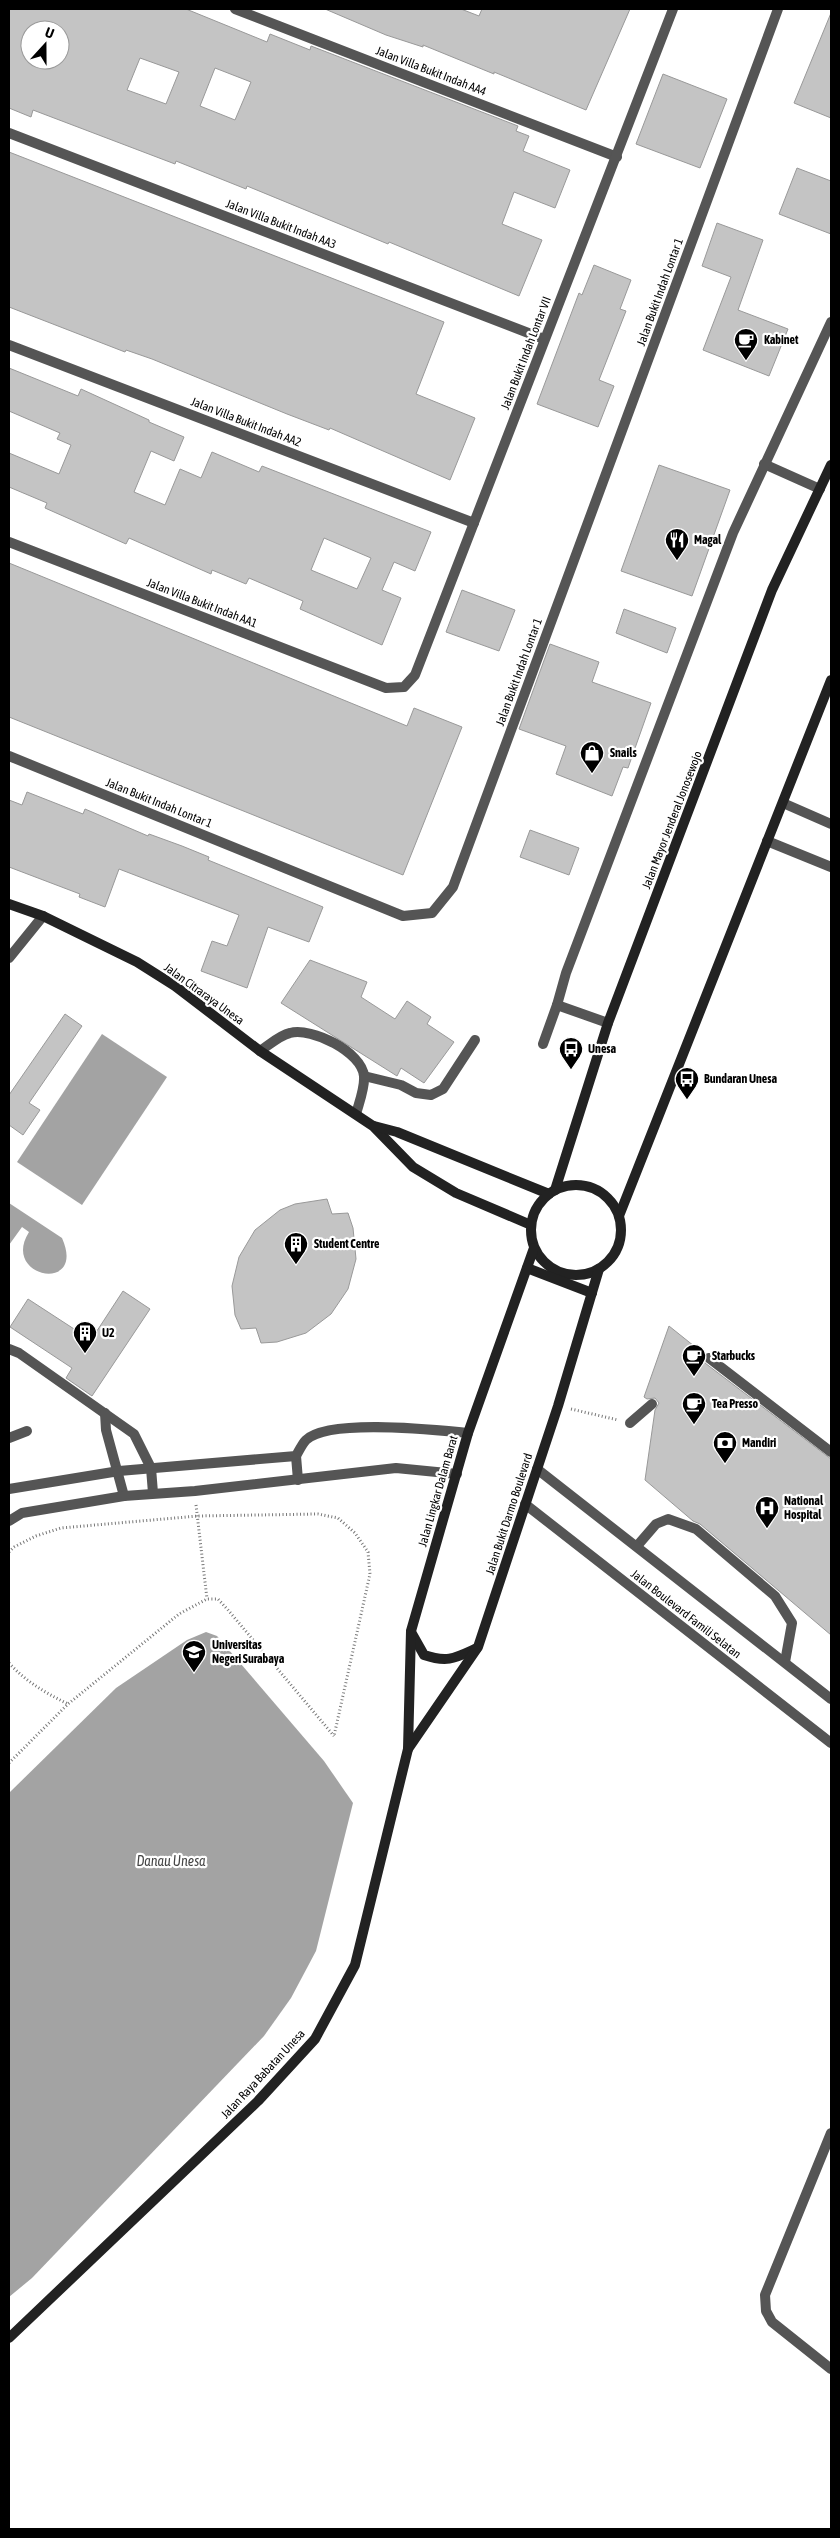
<svg xmlns="http://www.w3.org/2000/svg" width="840" height="2538" font-family="'Asap Condensed',sans-serif">
<style>
.water{fill:#a3a3a3}
.building{fill:#c4c4c4;stroke:#999;fill-rule:evenodd}
.lines{fill:none;stroke-linecap:round;stroke-linejoin:round}
.path{stroke:#777;stroke-width:3;stroke-dasharray:1 2.5;stroke-linecap:butt}
.lane{stroke:#555;stroke-width:10}
.street{stroke:#555;stroke-width:10}
.secondary{stroke:#222;stroke-width:10}
.labels{text-anchor:middle;stroke-width:4.5;stroke-linejoin:round;paint-order:stroke}
.street-label{font-size:12px;fill:#000;stroke:#fff}
.poi-label{font-size:12px;font-weight:bold;fill:#000;stroke:#fff;text-anchor:start}
.water-label{font-size:14px;font-style:italic;fill:#444;stroke:#fff}
</style>
<rect width="100%" height="100%" fill="#fff"/>
<g class="water">
<polygon points="102,1034 167,1077 82,1205 17,1162"/>
<path d="M9 1203 62 1238C87 1294 0 1278 29 1232L22 1227 9 1245Z"/>
<polygon points="206,1632 217,1636 324,1761 353,1803 316,1951 291,1998 264,2036 32,2278 9,2297 9,1793 116,1688 187,1640"/>
</g>
<g class="building">
<path d="M9 9H186L267 42 270 34 310 50 311 46 518 126 516 131 529 136 523 151 570 170 555 208 514 192 502 224 542 240 519 296 389 242 388 244 247 186 246 189 176 161 175 164 33 110 31 117 9 108ZM30 30H60V60H30ZM140 58 179 72 166 104 127 90ZM215 68 251 82 235 120 200 106Z"/>
<polygon points="325,9 461,9 479,16 482,9 630,9 586,110 494,72 494,74 423,45 423,47 386,35"/>
<polygon points="831,13 831,118 794,103"/>
<polygon points="663,74 727,99 700,168 636,144"/>
<polygon points="9,152 444,322 416,394 475,418 450,480 330,428 329,430 287,414 152,359 126,350 125,352 9,307"/>
<polygon points="797,168 831,181 831,234 779,214"/>
<polygon points="717,223 763,240 738,310 788,329 769,376 703,350 731,277 702,266"/>
<polygon points="594,265 631,280 620,309 626,311 599,380 614,386 598,427 537,404 579,293 582,295"/>
<path d="M9 368 78 396 81 389 149 420V422L184 437 174 461 151 451 134 492 165 505 180 469 201 478 212 452 259 472 262 466 431 532 415 571 394 562 382 590 401 598 382 645 300 609 303 601 249 578 246 584 212 570 211 574 129 538 126 544 45 508 47 503 9 487V453L59 474 71 445 57 439 60 433 9 411ZM324 538 371 558 357 589 311 570Z"/>
<polygon points="659,465 730,490 692,596 621,571"/>
<polygon points="9,563 407,726 414,708 462,727 403,875 9,717"/>
<polygon points="462,590 515,610 499,651 446,632"/>
<polygon points="624,609 676,628 667,653 616,633"/>
<polygon points="550,644 599,662 592,682 651,703 628,768 623,767 612,796 556,774 566,746 519,729"/>
<polygon points="27,792 83,814 85,809 148,836 149,834 182,846 209,857 208,860 323,907 309,942 268,927 247,988 201,971 212,941 227,946 239,915 119,869 105,907 79,897 80,894 9,867 9,800 22,805"/>
<polygon points="530,830 579,848 569,875 520,857"/>
<polygon points="310,960 367,982 361,997 395,1019 407,1001 431,1017 427,1024 454,1042 424,1083 401,1068 397,1076 281,1003"/>
<polygon points="65,1014 82,1026 29,1103 40,1110 23,1135 9,1125 9,1095"/>
<polygon points="327,1199 332,1214 348,1213 353,1228 356,1259 348,1289 331,1314 306,1333 277,1342 261,1343 256,1328 241,1329 235,1315 232,1286 239,1257 255,1230 280,1210 295,1204"/>
<polygon points="123,1291 150,1309 92,1396 66,1378 72,1368 10,1327 28,1299 91,1340"/>
<polygon points="669,1326 704,1354 702,1358 705,1363 831,1459 831,1635 700,1524 693,1521 645,1480 655,1410 659,1403 655,1398 647,1399 644,1397"/>
</g>
<g class="lines">
<g class="path">
<polyline points="571,1409 618,1420"/>
<polyline points="196,1505 207,1599"/>
<polyline points="9,1552 14,1547 36,1536 61,1528 198,1516 318,1514 338,1518 355,1533 368,1552 370,1574 334,1736"/>
<path d="M9 1663C26 1682 46 1693 68 1704"/>
<polyline points="9,1763 68,1704 179,1614 207,1599 218,1599 228,1610 334,1736"/>
</g>
<g class="lane">
<polyline points="764,464 820,489"/>
<polyline points="783,803 831,824"/>
<polyline points="767,841 831,867"/>
<polyline points="9,958 43,916"/>
<polyline points="557,1005 608,1023"/>
<polyline points="543,1044 557,1005 566,973 733,533 831,322"/>
<path d="M260 1051C269 1045 280 1035 290 1033 312 1027 362 1052 364 1076 365 1088 359 1103 356 1114"/>
<polyline points="364,1076 401,1085 416,1093 431,1095 443,1089 475,1040"/>
<polyline points="9,1349 19,1353 134,1434 151,1468 153,1493"/>
<polyline points="709,1358 831,1452"/>
<polyline points="105,1413 106,1430 124,1496"/>
<polyline points="630,1423 652,1404"/>
<polyline points="9,1438 27,1431"/>
<polyline points="296,1456 298,1480"/>
<path d="M9 1489 119 1471 296 1456C299 1451 302 1444 306 1440 329 1418 436 1430 468 1433"/>
<polyline points="9,1521 22,1513 124,1496 195,1491 396,1468 457,1474"/>
<polyline points="637,1546 656,1524 668,1519 696,1529 775,1596 792,1623 785,1662"/>
</g>
<g class="street">
<polyline points="235,9 617,157"/>
<polyline points="9,133 544,339"/>
<polyline points="9,345 474,523"/>
<polyline points="9,542 386,688 404,687 415,675 673,9"/>
<polyline points="9,756 403,916 432,913 453,887 778,9"/>
<polyline points="537,1469 831,1699"/>
<polyline points="525,1504 831,1743"/>
<polyline points="831,2133 765,2295 766,2311 772,2322 831,2369"/>
</g>
<g class="secondary">
<polyline points="9,904 43,916 137,962 175,986 260,1051 373,1126 413,1167 456,1193 531,1225"/>
<polyline points="374,1126 397,1132 549,1194"/>
<circle cx="576" cy="1230" r="45"/>
<polyline points="555,1190 608,1023 772,590 831,465"/>
<polyline points="619,1216 831,680"/>
<polyline points="527,1268 592,1293"/>
<path d="M411 1632 424 1655C448 1663 455 1658 477 1648"/>
<polyline points="408,1749 478,1647 558,1406 599,1269"/>
<polyline points="9,2338 258,2101 315,2039 355,1965 408,1749 411,1631 468,1433 534,1248"/>
</g>
</g>
<defs>
<g id="cafe-pin" transform="scale(1.25)"><path d="M0 17L-7.5 6A9.5 9.5 0 1 1 7.5 6Z" fill="#000" stroke="#fff"/><path d="M-5.5-4.5H6V0H3Q3 3.5 0 3.5H-2.5Q-5.5 3.5-5.5 0ZM3-3.2v2h1.7v-2ZM-6 4.5H4V6H-6Z" fill="#fff"/></g>
<g id="restaurant-pin" transform="scale(1.25)"><path d="M0 17L-7.5 6A9.5 9.5 0 1 1 7.5 6Z" fill="#000" stroke="#fff"/><path d="M-5-6h1v4h1v-4h1v4h1v-4h1v5L-1.5 .5V6h-2V.5L-5-1ZM5-6V6H3V1.5H1.5Q1.5-4 5-6Z" fill="#fff"/></g>
<g id="shop-pin" transform="scale(1.25)"><path d="M0 17L-7.5 6A9.5 9.5 0 1 1 7.5 6Z" fill="#000" stroke="#fff"/><path d="M-5-2.5h2.3a2.7 3.5 0 0 1 5.4 0H5L5.5 6h-11ZM-1.5-2.5h3a1.5 2.3 0 0 0-3 0Z" fill="#fff"/></g>
<g id="bus-pin" transform="scale(1.25)"><path d="M0 17L-7.5 6A9.5 9.5 0 1 1 7.5 6Z" fill="#000" stroke="#fff"/><path d="M-5-6H5V4H4V6H2V4H-2V6H-4V4H-5ZM-3.5-4V0h7V-4ZM-3.5 1.2v1.5H-2V1.2ZM2 1.2v1.5H3.5V1.2Z" fill="#fff"/></g>
<g id="building-pin" transform="scale(1.25)"><path d="M0 17L-7.5 6A9.5 9.5 0 1 1 7.5 6Z" fill="#000" stroke="#fff"/><path d="M-4-6H4V6H1V3H-1V6H-4ZM-2.5-4.3h1.7v1.8h-1.7ZM.8-4.3h1.7v1.8H.8ZM-2.5-1h1.7V.8h-1.7ZM.8-1h1.7V.8H.8Z" fill="#fff"/></g>
<g id="bank-pin" transform="scale(1.25)"><path d="M0 17L-7.5 6A9.5 9.5 0 1 1 7.5 6Z" fill="#000" stroke="#fff"/><path d="M-6-4H6V4H-6ZM0-2.3a2.3 2.3 0 1 0 0 4.6a2.3 2.3 0 1 0 0-4.6Z" fill="#fff"/></g>
<g id="hospital-pin" transform="scale(1.25)"><path d="M0 17L-7.5 6A9.5 9.5 0 1 1 7.5 6Z" fill="#000" stroke="#fff"/><path d="M-5-5h3v3.5h4V-5h3V5h-3V1.5h-4V5h-3Z" fill="#fff"/></g>
<g id="university-pin" transform="scale(1.25)"><path d="M0 17L-7.5 6A9.5 9.5 0 1 1 7.5 6Z" fill="#000" stroke="#fff"/><path d="M0-5L7-2L0 1L-7-2ZM-4 1L0 2.5L4 1V4Q0 6-4 4Z" fill="#fff"/></g>
</defs>
<g fill-rule="evenodd">
<use href="#cafe-pin" x="746" y="340"/>
<use href="#restaurant-pin" x="677" y="540"/>
<use href="#shop-pin" x="592" y="753"/>
<use href="#bus-pin" x="571" y="1049"/>
<use href="#bus-pin" x="687" y="1079"/>
<use href="#building-pin" x="296" y="1244"/>
<use href="#building-pin" x="85" y="1333"/>
<use href="#cafe-pin" x="694" y="1356"/>
<use href="#cafe-pin" x="694" y="1404"/>
<use href="#bank-pin" x="725" y="1443"/>
<use href="#hospital-pin" x="767" y="1508"/>
<use href="#university-pin" x="194" y="1652"/>
</g>
<g class="labels">
<g class="street-label">
<text transform="translate(431 71) rotate(21)" y="4">Jalan Villa Bukit Indah AA4</text>
<text transform="translate(281 224) rotate(21)" y="4">Jalan Villa Bukit Indah AA3</text>
<text transform="translate(660 292) rotate(-70)" y="4">Jalan Bukit Indah Lontar 1</text>
<text transform="translate(526 353) rotate(-69)" y="4">Jalan Bukit Indah Lontar VII</text>
<text transform="translate(246 422) rotate(21)" y="4">Jalan Villa Bukit Indah AA2</text>
<text transform="translate(202 603) rotate(21)" y="4">Jalan Villa Bukit Indah AA1</text>
<text transform="translate(519 672) rotate(-70)" y="4">Jalan Bukit Indah Lontar 1</text>
<text transform="translate(159 803) rotate(22)" y="4">Jalan Bukit Indah Lontar 1</text>
<text transform="translate(672 820) rotate(-69)" y="4">Jalan Mayor Jenderal Jonosewojo</text>
<text transform="translate(204 994) rotate(36)" y="4">Jalan Citraraya Unesa</text>
<text transform="translate(438 1491) rotate(-74)" y="4">Jalan Lingkar Dalam Barat</text>
<text transform="translate(509 1514) rotate(-72)" y="4">Jalan Bukit Darmo Boulevard</text>
<text transform="translate(686 1614) rotate(38)" y="4">Jalan Boulevard Famili Selatan</text>
<text transform="translate(263 2074) rotate(-47)" y="4">Jalan Raya Babatan Unesa</text>
</g>
<g class="poi-label">
<text x="764" y="344">Kabinet</text>
<text x="694" y="544">Magal</text>
<text x="610" y="757">Snails</text>
<text x="588" y="1053">Unesa</text>
<text x="704" y="1083">Bundaran Unesa</text>
<text x="314" y="1248">Student Centre</text>
<text x="102" y="1337">U2</text>
<text x="712" y="1360">Starbucks</text>
<text x="712" y="1408">Tea Presso</text>
<text x="742" y="1447">Mandiri</text>
<text x="784" y="1505">National<tspan x="784" dy="14">Hospital</tspan></text>
<text x="212" y="1649">Universitas<tspan x="212" dy="14">Negeri Surabaya</tspan></text>
</g>
<g class="water-label">
<text x="171" y="1866">Danau Unesa</text>
</g>
</g>
<rect width="840" height="2538" fill="none" stroke="#000000" stroke-width="20"/>
<g transform="translate(45 45) rotate(21)"><circle r="24" fill="#ffffff" stroke="#999999"/>
<path d="M0-4L9 19L0 12L-9 19Z" fill="#000000"/>
<text y="-8" font-size="14" font-weight="bold" text-anchor="middle" fill="#000000">U</text>
</g>
</svg>
